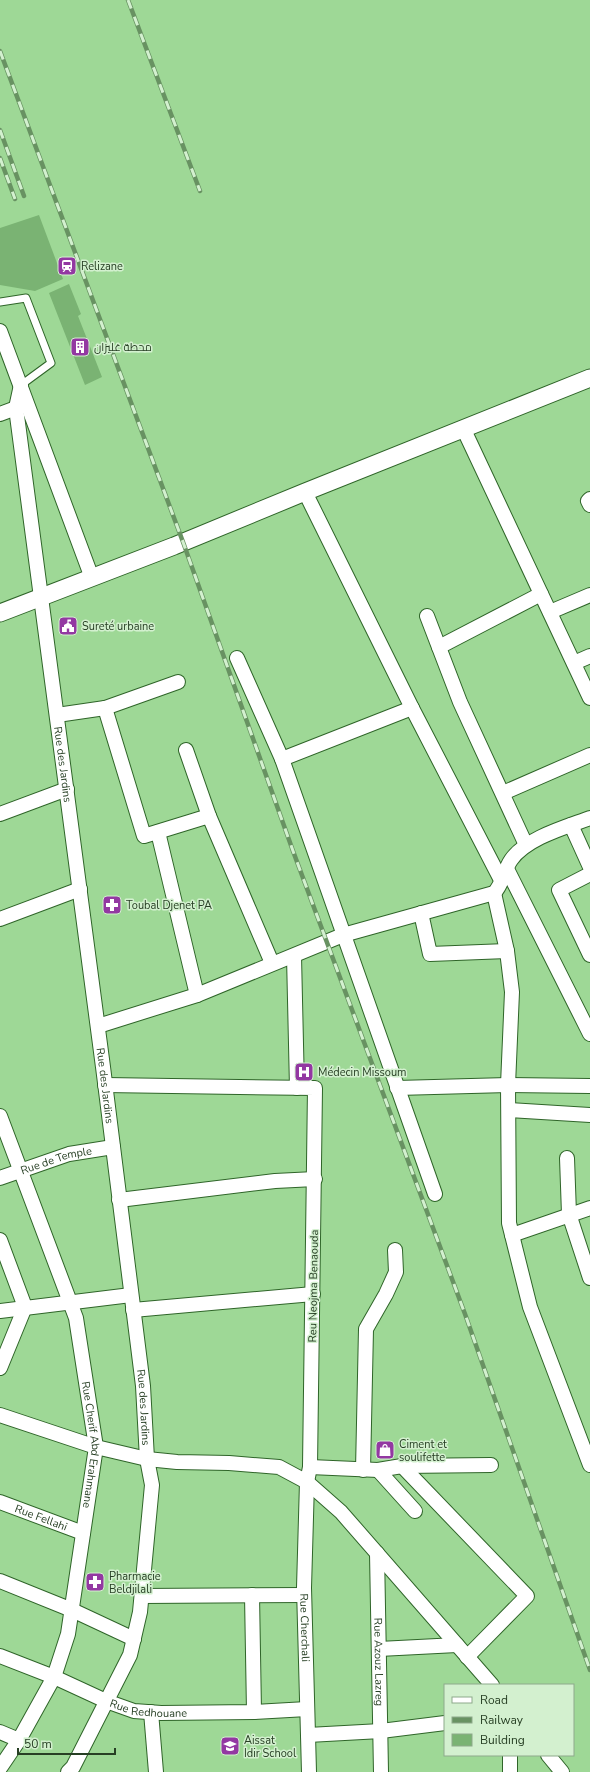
<svg xmlns="http://www.w3.org/2000/svg" width="590" height="1772" font-family="'Nunito Sans',Cairo,sans-serif">
<style>
.building{fill:#7ab373}
.lines{fill:none;stroke-linecap:round;stroke-linejoin:round}
.service-casing{stroke:#2f6529;stroke-width:9}
.minor-casing{stroke:#2f6529;stroke-width:16}
.tertiary-casing{stroke:#2f6529;stroke-width:19}
.service{stroke:#fff;stroke-width:7}
.minor{stroke:#fff;stroke-width:14}
.tertiary{stroke:#fff;stroke-width:17}
.rail-casing{stroke:#689262;stroke-width:4.5}
.rail{stroke:#d3f0cf;stroke-width:3;stroke-dasharray:9;stroke-linecap:butt}
.labels{text-anchor:middle;stroke-width:3;stroke-linejoin:round;paint-order:stroke}
.poi-label{font-size:11px;fill:#273f24;stroke:#d3f0cf;text-anchor:start}
.street-label{font-size:11px;fill:#273f24;stroke:#d3f0cf}
</style>
<rect width="100%" height="100%" fill="#9ed896"/>
<g class="building">
<polygon points="39,215 63,279 35,291 0,285 0,228"/>
<polygon points="69,284 81,314 78,316 102,377 85,385 49,293"/>
</g>
<g class="lines">
<g class="service-casing">
<polyline id="service" points="0,302 26,298 51,363 21,385"/>
</g>
<g class="minor-casing">
<g id="minor">
<polyline points="0,331 92,578"/>
<path id="s1" d="M21 385 16 408 103 1067 143 1386 147 1459 152 1485 140 1612 130 1655 73 1767 68 1772"/>
<polyline points="0,414 16,408"/>
<polyline points="464,430 590,698"/>
<polyline points="305,492 412,708 501,880"/>
<polyline points="590,499 588,501 590,505"/>
<polyline points="550,612 590,595"/>
<polyline points="427,616 460,702 526,845"/>
<polyline points="439,647 541,594"/>
<polyline points="237,658 282,759 435,1194"/>
<polyline points="574,663 590,656"/>
<polyline points="105,708 144,836 209,816 272,963"/>
<polyline points="57,715 105,708 178,682"/>
<polyline points="186,750 209,816"/>
<polyline points="282,759 412,708"/>
<polyline points="503,793 590,755"/>
<polyline points="0,814 67,789"/>
<polyline points="571,825 590,867"/>
<polyline points="158,832 197,995"/>
<polyline points="507,869 590,1034"/>
<polyline points="590,874 559,890 590,955"/>
<polyline points="494,893 507,951 512,992 508,1085 509,1223 530,1307 590,1465"/>
<polyline points="421,913 430,954 507,951"/>
<polyline points="0,919 80,889"/>
<polyline points="294,956 297,1088"/>
<path d="M98 1026 197 995 343 935 494 893C503 884 504 870 511 860 526 838 566 827 590 818"/>
<path id="s2" d="M105 1085 315 1088 310 1467 307 1482 304 1588 309 1772"/>
<polyline points="397,1088 508,1085 590,1086"/>
<polyline points="509,1110 590,1115"/>
<path id="s3" d="M0 1116 76 1318 96 1447 68 1634 54 1677 19 1740 0 1768"/>
<polyline points="567,1158 569,1214 590,1278"/>
<path id="s4" d="M0 1178 69 1154 113 1147"/>
<polyline points="119,1200 275,1181 315,1179"/>
<polyline points="512,1235 590,1208"/>
<polyline points="0,1240 25,1307 0,1368"/>
<polyline points="133,1310 313,1294"/>
<polyline points="0,1311 131,1295"/>
<polyline points="0,1415 96,1447 147,1459 177,1462 229,1463 279,1467 307,1482 341,1512 492,1685"/>
<polyline points="402,1466 527,1596 467,1657"/>
<polyline points="310,1467 378,1470 402,1466 491,1465"/>
<polyline points="363,1470 366,1329 386,1294 396,1272 395,1250"/>
<polyline points="378,1470 415,1511"/>
<path id="s5" d="M0 1502 83 1533"/>
<path id="s6" d="M377 1553 381 1772"/>
<polyline points="0,1581 72,1610 134,1639"/>
<polyline points="252,1595 254,1712"/>
<polyline points="142,1596 304,1595"/>
<polyline points="379,1649 457,1645"/>
<path id="s7" d="M0 1656 54 1677 106 1701 134 1711 161 1713 254 1712 307 1709"/>
<polyline points="151,1712 156,1772"/>
<polyline points="0,1732 19,1740"/>
<polyline points="308,1735 381,1731 445,1723"/>
<polyline points="510,1755 510,1772"/>
<polyline points="548,1755 562,1772"/>
</g>
</g>
<g class="tertiary-casing">
<polyline id="tertiary" points="0,613 174,546 305,492 590,378"/>
</g>
<use href="#service" class="service"/>
<use href="#minor" class="minor"/>
<use href="#tertiary" class="tertiary"/>
<g class="rail-casing">
<g id="rail">
<polyline points="128,0 200,191"/>
<polyline points="0,51 183,542 293,851 465,1314 590,1670"/>
<polyline points="0,130 24,196"/>
<polyline points="0,158 15,199"/>
</g>
</g>
<use href="#rail" class="rail"/>
</g>
<defs>
<g id="station-square" transform="scale(1)"><rect x="-9" y="-9" width="18" height="18" rx="4" fill="#9338a2" stroke="#d3f0cf"/><path d="M-3-6H3Q5-6 5-4V2Q5 4 3 4L4.5 6H3L1.5 4h-3L-3 6H-4.5L-3 4Q-5 4-5 2V-4Q-5-6-3-6ZM-3.5-4v3h7v-3ZM-3.5 1v1.5H-2V1ZM2 1v1.5H3.5V1Z" fill="#fff"/></g>
<g id="building-square" transform="scale(1)"><rect x="-9" y="-9" width="18" height="18" rx="4" fill="#9338a2" stroke="#d3f0cf"/><path d="M-4-6H4V6H1V3H-1V6H-4ZM-2.5-4.3h1.7v1.8h-1.7ZM.8-4.3h1.7v1.8H.8ZM-2.5-1h1.7V.8h-1.7ZM.8-1h1.7V.8H.8Z" fill="#fff"/></g>
<g id="civic-square" transform="scale(1)"><rect x="-9" y="-9" width="18" height="18" rx="4" fill="#9338a2" stroke="#d3f0cf"/><path d="M-.6-6.5H3V-4.5H.6V-3L4-1V1h2V6H-6V1h2V-1L-.6-3ZM-1.2 2.5V6h2.4V2.5Z" fill="#fff"/></g>
<g id="pharmacy-square" transform="scale(1)"><rect x="-9" y="-9" width="18" height="18" rx="4" fill="#9338a2" stroke="#d3f0cf"/><path d="M-2-6h4v4h4v4h-4v4h-4v-4h-4v-4h4Z" fill="#fff"/></g>
<g id="hospital-square" transform="scale(1)"><rect x="-9" y="-9" width="18" height="18" rx="4" fill="#9338a2" stroke="#d3f0cf"/><path d="M-5-5h3v3.5h4V-5h3V5h-3V1.5h-4V5h-3Z" fill="#fff"/></g>
<g id="shop-square" transform="scale(1)"><rect x="-9" y="-9" width="18" height="18" rx="4" fill="#9338a2" stroke="#d3f0cf"/><path d="M-5-2.5h2.3a2.7 3.5 0 0 1 5.4 0H5L5.5 6h-11ZM-1.5-2.5h3a1.5 2.3 0 0 0-3 0Z" fill="#fff"/></g>
<g id="school-square" transform="scale(1)"><rect x="-9" y="-9" width="18" height="18" rx="4" fill="#9338a2" stroke="#d3f0cf"/><path d="M0-5L7-2L0 1L-7-2ZM-4 1L0 2.5L4 1V4Q0 6-4 4Z" fill="#fff"/></g>
</defs>
<g fill-rule="evenodd">
<use href="#station-square" x="67" y="266"/>
<use href="#building-square" x="80" y="347"/>
<use href="#civic-square" x="68" y="626"/>
<use href="#pharmacy-square" x="112" y="905"/>
<use href="#hospital-square" x="304" y="1072"/>
<use href="#shop-square" x="385" y="1450"/>
<use href="#pharmacy-square" x="95" y="1582"/>
<use href="#school-square" x="230" y="1746"/>
</g>
<g class="labels">
<g class="poi-label">
<text x="81" y="270">Relizane</text>
<text x="94" y="351">محطة غليزان</text>
<text x="82" y="630">Sureté urbaine</text>
<text x="126" y="909">Toubal Djenet PA</text>
<text x="318" y="1076">Médecin Missoum</text>
<text x="399" y="1448">Ciment et<tspan x="399" dy="13">soulifette</tspan></text>
<text x="109" y="1580">Pharmacie<tspan x="109" dy="13">Beldjilali</tspan></text>
<text x="244" y="1744">Aissat<tspan x="244" dy="13">Idir School</tspan></text>
</g>
<g class="street-label">
<text dy="4" stroke="none"><textPath href="#s1" startOffset="383">Rue des Jardins</textPath></text>
<text dy="4" stroke="none"><textPath href="#s1" startOffset="707">Rue des Jardins</textPath></text>
<text dy="4" stroke="none"><textPath href="#s4" startOffset="59">Rue de Temple</textPath></text>
<text transform="translate(313 1286) rotate(-89)" y="4">Reu Neojma Benaouda</text>
<text dy="4" stroke="none"><textPath href="#s1" startOffset="1031">Rue des Jardins</textPath></text>
<text dy="4" stroke="none"><textPath href="#s3" startOffset="344">Rue Cherif Abd Erahmane</textPath></text>
<text dy="4" stroke="none"><textPath href="#s5" startOffset="44">Rue Fellahi</textPath></text>
<text dy="4" stroke="none"><textPath href="#s2" startOffset="750">Rue Cherchali</textPath></text>
<text dy="4" stroke="none"><textPath href="#s6" startOffset="109">Rue Azouz Lazreg</textPath></text>
<text dy="4" stroke="none"><textPath href="#s7" startOffset="159">Rue Redhouane</textPath></text>
</g>
</g>
<rect x="444" y="1684" width="130" height="72" fill="#d3f0cf" stroke="#8ea98b"/>
<rect x="452" y="1697" width="20" height="6" fill="#ffffff" stroke="#8ea98b"/>
<text x="480" y="1704" font-size="12" fill="#273f24">Road</text>
<rect x="452" y="1717" width="20" height="6" fill="#689262" stroke="#8ea98b"/>
<text x="480" y="1724" font-size="12" fill="#273f24">Railway</text>
<rect x="452" y="1734" width="20" height="12" fill="#7ab373" stroke="#8ea98b"/>
<text x="480" y="1744" font-size="12" fill="#273f24">Building</text>
<path d="M18 1748v6h97v-6" fill="none" stroke="#273f24" stroke-width="2"/>
<text x="24" y="1748" font-size="12" fill="#273f24" stroke="#d3f0cf" stroke-width="3" paint-order="stroke">50 m</text>
</svg>
